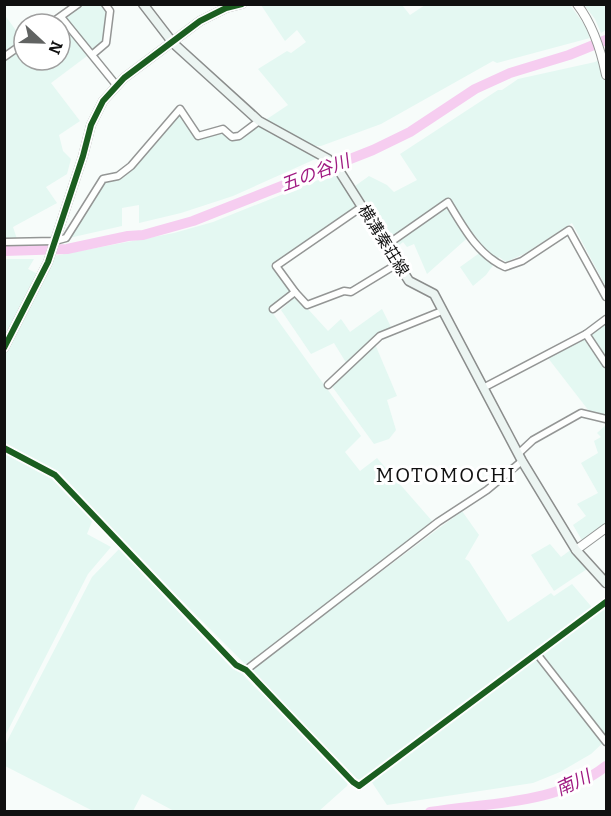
<svg xmlns="http://www.w3.org/2000/svg" width="611" height="816" font-family="Bitter,'Noto Sans JP',serif">
<style>
.farmland{fill:#e4f8f2}
.lines{fill:none;stroke-linecap:round;stroke-linejoin:round}
.river{stroke:#f6cdf0;stroke-width:10}
.minor-casing{stroke:#949695;stroke-width:9}
.tertiary-casing{stroke:#949695;stroke-width:10}
.secondary-casing{stroke:#8b8d8c;stroke-width:11}
.minor{stroke:#fefffe;stroke-width:6}
.tertiary{stroke:#fefffe;stroke-width:8}
.secondary{stroke:#ecf5f2;stroke-width:8}
.cycleway-casing{stroke:#fff;stroke-width:10}
.cycleway{stroke:#1b5e20;stroke-width:6}
.labels{text-anchor:middle;stroke-width:6;stroke-linejoin:round;paint-order:stroke}
.street-label{font-size:16px;fill:#101010;stroke:#fff}
.water-label{font-size:18px;font-style:italic;fill:#a01b82;stroke:#fff}
.quarter-label{font-size:20px;letter-spacing:1.5px;fill:#101010;stroke:#fff}
</style>
<rect width="100%" height="100%" fill="#f7fcfa"/>
<g class="farmland">
<polygon points="83,5 104,5 109,11 103,44 51,83 80,121 59,135 63,151 71,159 67,174 46,187 57,203 13,227 17,239 5,238 4,61 24,47 24,60 60,60 60,24 56,24"/>
<polygon points="261,5 402,5 410,15 425,5 570,5 586,27 590,38 497,63 493,61 381,124 321,146 315,146 264,121 288,105 258,69 287,51 291,53 306,42 297,30 285,41"/>
<polygon points="584,5 606,5 606,30 601,33 595,19"/>
<polygon points="4,14 23,40 5,53 4,53"/>
<polygon points="606,56 606,287 572,223 524,254 506,262 499,257 486,275 473,286 460,267 485,249 473,233 427,274 414,244 407,247 403,242 396,248 355,186 369,176 387,185 394,192 417,180 400,154 498,90 502,90 518,79 595,62"/>
<polygon points="180,112 197,139 222,132 231,139 239,140 257,125 320,157 233,196 181,213 139,223 139,205 122,208 122,226 69,238 104,181 119,177"/>
<polygon points="336,173 356,206 271,265 290,291 269,308 361,436 345,452 360,471 377,458 433,522 246,665 95,514 87,534 111,547 88,574 5,736 5,353 54,256 174,233 213,222"/>
<polygon points="5,259 34,259 28,269 38,274 5,336"/>
<polygon points="296,296 328,331 341,319 350,332 382,309 391,327 375,344 397,396 387,400 396,430 389,439 374,444 331,385 350,369 334,343 311,354 281,310"/>
<polygon points="606,317 606,415 605,416 589,411 548,358"/>
<polygon points="606,425 606,524 583,542 573,525 586,516 577,504 598,493 581,463 598,453 594,441 601,437 597,433"/>
<polygon points="462,511 479,535 465,559 469,561 508,622 551,593 554,596 572,584 596,612 606,604 606,740 591,754 560,772 533,783 387,805 371,781 358,780 252,673 253,668"/>
<polygon points="550,544 561,557 576,546 590,567 554,591 531,555"/>
<polygon points="120,548 348,783 347,786 319,811 174,811 142,794 133,811 93,811 5,766 4,747 92,577"/>
</g>
<g class="lines">
<g class="river">
<polyline points="4,251 67,249 128,236 143,235 193,221 373,150 410,132 475,89 510,73 569,55 606,40"/>
<path d="M430 812C491 802 556 805 606 766"/>
</g>
<g class="minor-casing">
<g id="minor">
<polyline points="61,17 117,86"/>
<polyline points="50,24 78,4"/>
<polyline points="93,54 106,43 110,11 105,4"/>
<polyline points="4,57 24,43"/>
<polyline points="4,242 55,241 66,238 103,179 118,176 131,166 180,109 198,136 223,129 232,137 239,136 259,121"/>
<path d="M385 246 448 202C463 227 478 255 505 267L522 261 569 230 606 297"/>
<polyline points="295,292 307,305 344,291 351,292 397,264"/>
<polyline points="273,309 295,292 276,266 363,206"/>
<polyline points="586,334 606,364"/>
<polyline points="328,385 380,336 442,311"/>
<polyline points="483,388 586,334 606,319"/>
<polyline points="4,448 55,475 236,665 246,670 353,782 359,786 606,602"/>
<polyline points="518,454 533,440 581,413 606,419"/>
<polyline points="537,654 606,742"/>
<polyline points="246,670 438,522 487,490 522,461"/>
</g>
</g>
<g class="tertiary-casing">
<g id="tertiary">
<path d="M577 4C593 25 601 50 606 75"/>
<polyline points="4,348 48,262 83,156 91,125 103,101 124,78 200,21 226,8 242,4"/>
<polyline points="576,550 606,528"/>
</g>
</g>
<g class="secondary-casing">
<polyline id="secondary" points="143,4 173,43 259,121 328,159 338,169 409,281 434,294 522,461 576,550 606,583"/>
</g>
<use href="#minor" class="minor"/>
<use href="#tertiary" class="tertiary"/>
<use href="#secondary" class="secondary"/>
<g class="cycleway-casing">
<g id="cycleway">
<polyline points="4,348 48,262 83,156 91,125 103,101 124,78 200,21 226,8 242,4"/>
<polyline points="4,448 55,475 236,665 246,670 353,782 359,786 606,602"/>
</g>
</g>
<use href="#cycleway" class="cycleway"/>
</g>
<g class="labels">
<g class="street-label">
<text transform="translate(384 240) rotate(58)" y="6">横溝秦荘線</text>
</g>
<g class="water-label">
<text transform="translate(315 173) rotate(-21)" y="6">五の谷川</text>
<text transform="translate(573 783) rotate(-25)" y="6">南川</text>
</g>
<g class="quarter-label">
<text x="446" y="482">MOTOMOCHI</text>
</g>
</g>
<rect width="611" height="816" fill="none" stroke="#101010" stroke-width="12"/>
<g transform="translate(42 42) rotate(112)"><circle r="28" fill="#ffffff" stroke="#9f9f9f" stroke-width="1.5"/>
<path d="M0-4.5L10 22L0 15L-10 22Z" fill="#616362"/>
<text y="-9" font-size="16" font-weight="bold" text-anchor="middle" fill="#101010">N</text>
</g>
</svg>
